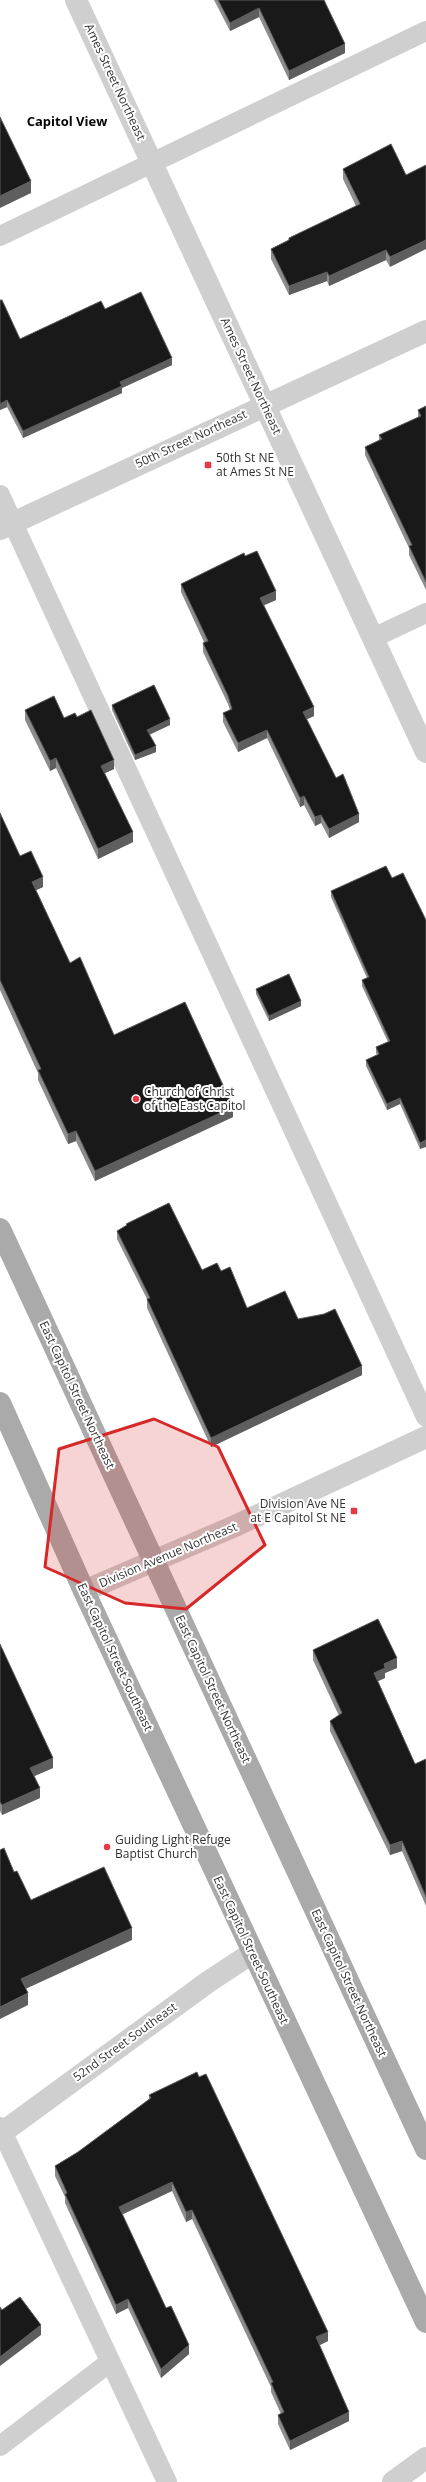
<svg xmlns="http://www.w3.org/2000/svg" width="426" height="2482" font-family="'Open Sans',sans-serif">
<style>
.lines{fill:none;stroke-linecap:round;stroke-linejoin:round}
.service{stroke:#cfcfcf;stroke-width:20}
.minor{stroke:#cfcfcf;stroke-width:22}
.tertiary{stroke:#cfcfcf;stroke-width:22}
.primary{stroke:#aaa;stroke-width:22}
.wall{fill:#8c8c8c}
.shaded-wall{fill:#5e5e5e}
.building{fill:#191919;stroke:#5e5e5e}
.marked{fill:#d62828;fill-opacity:0.2;stroke:#d62828;stroke-width:3;stroke-linejoin:round}
.poi-dot{fill:#e33a45;stroke:#fff;stroke-width:1.5}
.labels{text-anchor:middle;stroke-width:4;stroke-linejoin:round;paint-order:stroke}
.street-label{font-size:12px;fill:#323232;stroke:#fff}
.poi-label{font-size:12px;fill:#323232;stroke:#fff;text-anchor:start}
.neighbourhood-label{font-size:13px;font-weight:bold;fill:#000;stroke:#fff}
</style>
<rect width="100%" height="100%" fill="#fff"/>
<g class="lines">
<g class="service">
<polyline points="0,236 426,31"/>
<polyline points="0,495 426,1417"/>
<polyline points="373,638 426,613"/>
<polyline points="0,2127 167,2482"/>
<polyline points="0,2446 110,2362"/>
</g>
<g class="minor">
<polyline points="76,0 426,752"/>
<polyline points="0,529 426,331"/>
<polyline points="0,2134 208,1982 252,1953"/>
<polyline points="393,2482 426,2458"/>
</g>
<polyline class="tertiary" points="84,1591 235,1526 426,1437"/>
<g class="primary">
<polyline points="0,1229 426,2149"/>
<polyline points="0,1403 84,1591 426,2322"/>
</g>
</g>
<g class="wall">
<polygon points="214,0 324,0 345,53 289,80 259,17 230,31"/>
<polygon points="391,144 390,267 386,260 329,286 327,281 289,295 271,259 271,249 289,240 289,238 356,206 343,179 343,169"/>
<polygon points="0,300 20,339 105,309 172,365 122,388 122,393 23,438 7,407 0,410"/>
<polygon points="426,406 426,590 409,555 409,548 365,455 365,447 379,440 379,435 418,417 418,410"/>
<polygon points="245,556 276,600 264,605 314,716 307,719 336,778 359,822 329,838 321,823 315,826 304,805 300,807 267,738 238,752 223,722 223,713 230,710 228,704 203,652 203,643 204,642 181,592 181,584"/>
<polygon points="112,705 170,725 149,734 156,752 135,760 112,710"/>
<polygon points="25,710 64,718 77,717 114,769 105,773 133,842 98,859 56,768 50,771 25,720"/>
<polygon points="0,813 20,856 43,887 36,890 70,963 114,1035 233,1117 95,1181 76,1141 68,1144 38,1080 38,1073 0,990"/>
<polygon points="392,878 426,920 420,1149 400,1104 387,1110 366,1066 366,1060 377,1055 376,1053 376,1047 388,1042 362,986 362,980 367,978 331,897 331,891"/>
<polygon points="256,989 301,1006 269,1021 256,994"/>
<polygon points="126,1224 202,1270 221,1271 247,1308 298,1319 362,1375 211,1447 147,1308 147,1299 117,1239 117,1231 126,1226"/>
<polygon points="0,1644 53,1768 34,1776 40,1798 2,1815 0,1811"/>
<polygon points="313,1650 397,1668 385,1673 385,1678 378,1681 415,1764 426,1759 426,1906 402,1851 390,1855 330,1731 330,1721 339,1716 313,1660"/>
<polygon points="149,2095 328,2341 319,2345 349,2421 290,2450 278,2424 278,2415 281,2414 271,2392 271,2387 192,2219 186,2222 172,2191 122,2214 166,2308 189,2354 161,2378 128,2308 116,2314 65,2203 65,2197 55,2176 55,2166 78,2152 149,2099"/>
</g>
<g class="shaded-wall">
<polygon points="259,8 259,17 230,31 230,23"/>
<polygon points="345,44 345,53 289,80 289,71"/>
<polygon points="31,181 31,193 0,208 0,196"/>
<polygon points="426,240 426,249 390,267 390,257"/>
<polygon points="386,250 386,260 329,286 329,276"/>
<polygon points="327,272 327,281 289,295 289,286"/>
<polygon points="172,358 172,365 122,388 122,393 23,438 23,431 120,382"/>
<polygon points="7,400 7,407 0,410 0,404"/>
<polygon points="276,591 276,600 260,607 260,598"/>
<polygon points="314,707 314,716 303,721 303,712"/>
<polygon points="170,719 170,725 147,736 147,730"/>
<polygon points="267,730 267,738 238,752 238,743"/>
<polygon points="156,746 156,752 135,760 135,755"/>
<polygon points="56,758 56,768 50,771 50,761"/>
<polygon points="114,760 114,769 101,775 101,766"/>
<polygon points="304,796 304,805 300,807 300,798"/>
<polygon points="359,814 359,822 329,838 329,829"/>
<polygon points="321,815 321,823 315,826 315,817"/>
<polygon points="133,832 133,842 98,859 98,849"/>
<polygon points="43,877 43,887 32,892 32,882"/>
<polygon points="301,1001 301,1006 269,1021 269,1016"/>
<polygon points="400,1098 400,1104 387,1110 387,1104"/>
<polygon points="233,1107 233,1117 95,1181 95,1171"/>
<polygon points="76,1131 76,1141 68,1144 68,1134"/>
<polygon points="426,1140 426,1147 420,1149 420,1143"/>
<polygon points="362,1366 362,1375 211,1447 211,1438"/>
<polygon points="397,1658 397,1668 385,1673 385,1678 374,1683 374,1673 384,1664"/>
<polygon points="53,1758 53,1768 30,1778 30,1768"/>
<polygon points="40,1788 40,1798 2,1815 2,1805"/>
<polygon points="402,1841 402,1851 390,1855 390,1845"/>
<polygon points="132,1928 132,1940 21,1991 21,1979"/>
<polygon points="28,1993 28,2005 0,2019 0,2007"/>
<polygon points="172,2182 172,2191 119,2216 119,2207"/>
<polygon points="192,2210 192,2219 186,2222 186,2212"/>
<polygon points="128,2299 128,2308 116,2314 116,2305"/>
<polygon points="41,2325 41,2335 0,2366 0,2357"/>
<polygon points="328,2332 328,2341 316,2347 316,2337"/>
<polygon points="189,2345 189,2354 161,2378 161,2369"/>
<polygon points="349,2412 349,2421 290,2450 290,2441"/>
</g>
<g class="building">
<polygon points="218,0 324,0 345,44 289,71 259,8 230,23"/>
<polygon points="0,117 31,181 0,196"/>
<polygon points="391,144 406,175 426,165 426,240 390,257 386,250 329,276 327,272 289,286 271,249 289,240 289,238 360,204 343,169"/>
<polygon points="141,292 172,358 120,382 122,386 23,431 7,400 0,404 0,300 2,300 20,339 101,301 105,309"/>
<polygon points="426,406 426,582 409,546 412,545 365,447 382,439 379,435 421,416 418,410"/>
<polygon points="257,551 276,591 260,598 314,707 303,712 336,778 343,774 359,814 329,829 321,815 315,817 304,796 300,798 267,730 238,743 223,713 232,709 228,696 203,643 208,641 181,584 244,553 245,556"/>
<polygon points="154,685 170,719 147,730 156,746 135,755 112,705"/>
<polygon points="54,696 64,718 75,713 77,717 91,710 114,760 101,766 133,832 98,849 56,758 50,761 25,710"/>
<polygon points="0,813 20,856 31,851 43,877 32,882 70,963 80,957 114,1035 185,1002 233,1107 95,1171 76,1131 68,1134 38,1070 41,1069 0,980"/>
<polygon points="386,866 392,878 403,873 426,920 426,1140 420,1143 400,1098 387,1104 366,1060 379,1054 376,1047 390,1041 362,980 369,977 331,891"/>
<polygon points="289,974 301,1001 269,1016 256,989"/>
<polygon points="169,1203 202,1270 217,1263 221,1271 230,1267 247,1308 285,1291 298,1319 324,1314 335,1309 362,1366 211,1438 147,1299 150,1298 117,1231 127,1225 126,1224"/>
<polygon points="378,1619 397,1658 384,1664 385,1668 374,1673 415,1764 426,1759 426,1897 402,1841 390,1845 330,1721 342,1713 313,1650"/>
<polygon points="0,1644 53,1758 30,1768 40,1788 2,1805 0,1802"/>
<polygon points="4,1848 14,1872 17,1871 31,1900 104,1867 132,1928 21,1979 28,1993 0,2007 0,1850"/>
<polygon points="197,2072 199,2077 206,2074 328,2332 316,2337 349,2412 290,2441 278,2415 284,2412 271,2383 273,2382 192,2210 186,2212 172,2182 119,2207 166,2308 171,2306 189,2345 161,2369 128,2299 116,2305 65,2194 67,2193 55,2166 78,2152 151,2098 149,2095"/>
<polygon points="20,2297 41,2325 0,2357 0,2307 2,2310"/>
</g>
<path class="marked" d="M154 1419 218 1447 265 1545 186 1609 125 1603 45 1567 59 1449Z"/>
<g class="poi-dot">
<rect x="204" y="461" width="8" height="8" rx="2"/>
<circle cx="136" cy="1099" r="4"/>
<rect x="350" y="1507" width="8" height="8" rx="2"/>
<circle cx="107" cy="1847" r="4"/>
</g>
<g class="labels">
<g class="street-label">
<text transform="translate(115 82) rotate(65)" y="4">Ames Street Northeast</text>
<text transform="translate(251 376) rotate(65)" y="4">Ames Street Northeast</text>
<text transform="translate(191 439) rotate(-25)" y="4">50th Street Northeast</text>
<text transform="translate(77 1395) rotate(65)" y="4">East Capitol Street Northeast</text>
<text transform="translate(168 1555) rotate(-23)" y="4">Division Avenue Northeast</text>
<text transform="translate(115 1657) rotate(65)" y="4">East Capitol Street Southeast</text>
<text transform="translate(213 1689) rotate(65)" y="4">East Capitol Street Northeast</text>
<text transform="translate(251 1950) rotate(65)" y="4">East Capitol Street Southeast</text>
<text transform="translate(349 1983) rotate(65)" y="4">East Capitol Street Northeast</text>
<text transform="translate(125 2042) rotate(-36)" y="4">52nd Street Southeast</text>
</g>
<g class="poi-label">
<text x="216" y="462">50th St NE<tspan x="216" dy="14">at Ames St NE</tspan></text>
<text x="144" y="1096">Church of Christ<tspan x="144" dy="14">of the East Capitol</tspan></text>
<text x="346" y="1508" text-anchor="end">Division Ave NE<tspan x="346" dy="14">at E Capitol St NE</tspan></text>
<text x="115" y="1844">Guiding Light Refuge<tspan x="115" dy="14">Baptist Church</tspan></text>
</g>
<g class="neighbourhood-label">
<text x="67" y="126">Capitol View</text>
</g>
</g>
</svg>
